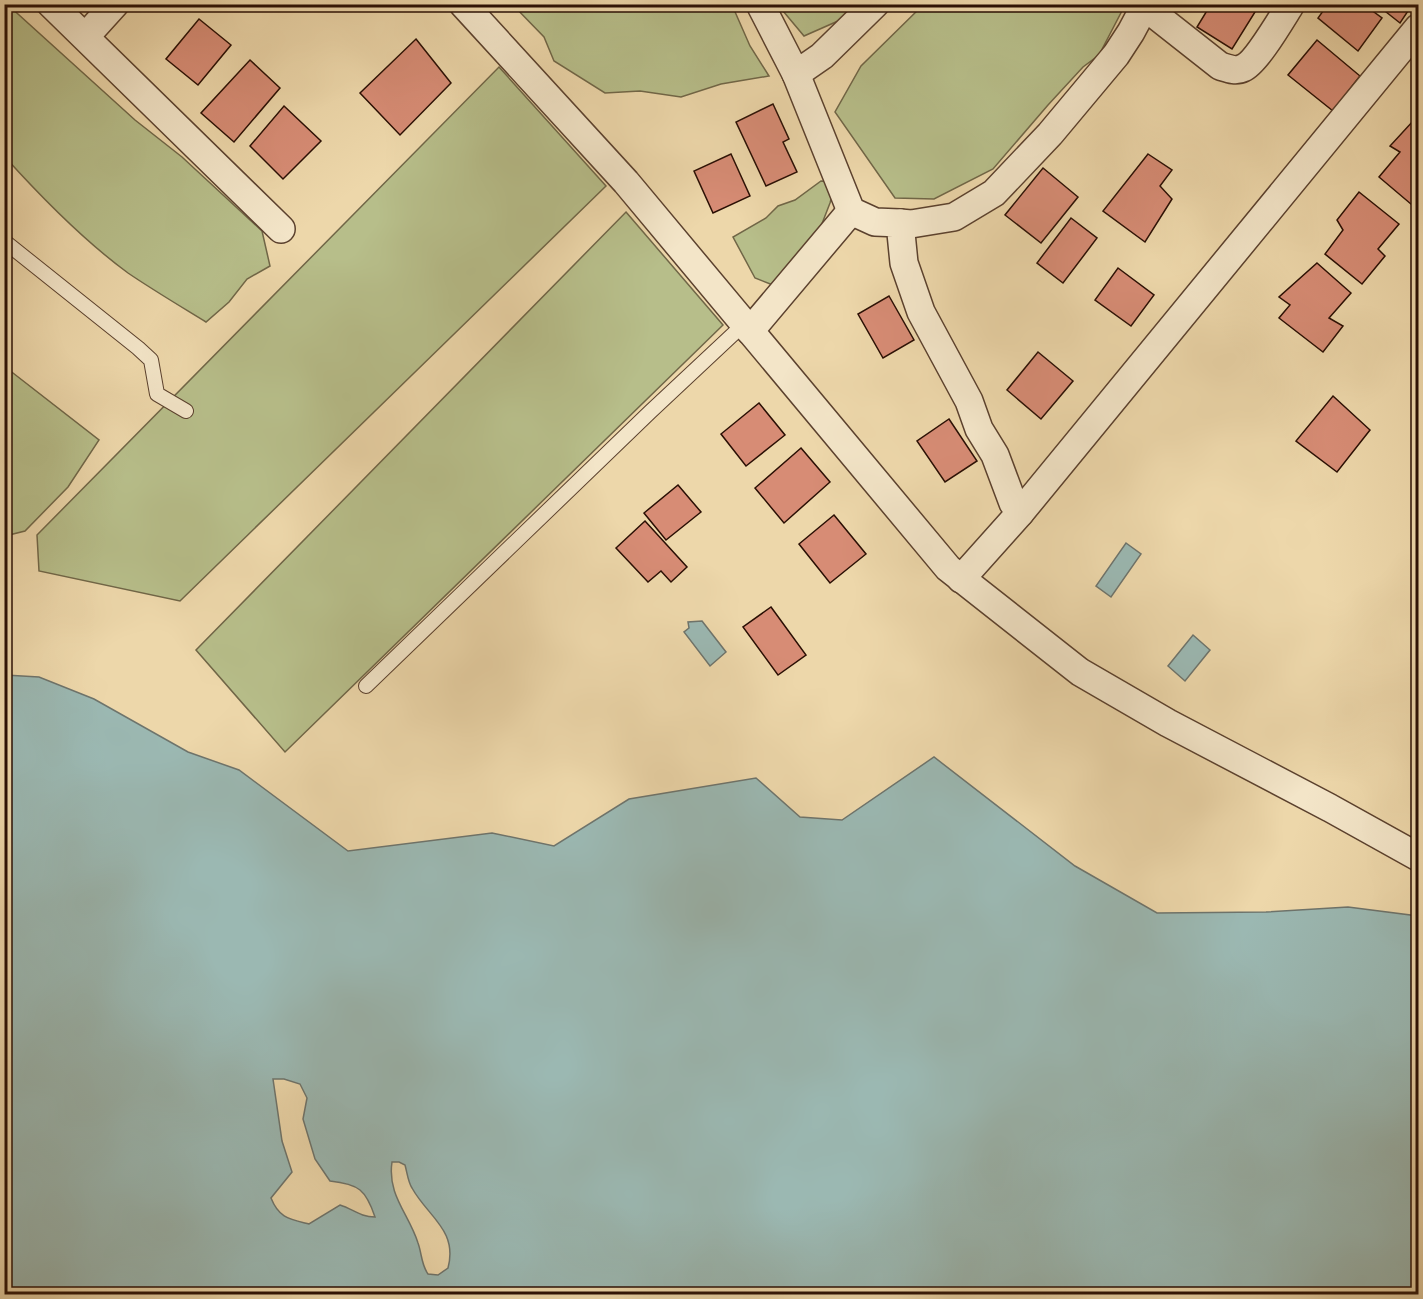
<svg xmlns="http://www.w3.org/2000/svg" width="1423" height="1299" font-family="'IM FELL Great Primer',serif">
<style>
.green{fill:#b7be8a;stroke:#706647;stroke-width:1.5}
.water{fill:#9bb8b2;stroke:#6e746c;stroke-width:1.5;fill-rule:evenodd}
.building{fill:#d78c75;stroke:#2a0f04;stroke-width:1.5}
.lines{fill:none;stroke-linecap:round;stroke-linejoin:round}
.lane-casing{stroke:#5b412e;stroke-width:16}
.street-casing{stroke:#5b412e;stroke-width:30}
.lane{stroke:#f3e5c8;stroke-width:14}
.street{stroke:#f3e5c8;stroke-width:27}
</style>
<rect width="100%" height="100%" fill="#edd7aa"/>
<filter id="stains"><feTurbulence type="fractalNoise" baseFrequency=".00333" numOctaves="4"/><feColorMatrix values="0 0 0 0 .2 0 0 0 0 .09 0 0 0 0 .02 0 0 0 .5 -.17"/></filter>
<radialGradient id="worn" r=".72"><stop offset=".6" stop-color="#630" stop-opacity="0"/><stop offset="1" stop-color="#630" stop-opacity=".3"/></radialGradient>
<g class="green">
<path d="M4 5H8L135 120 182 157 262 231 270 266 247 279 229 302 206 322C180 306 153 290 128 273 83 240 42 198 5 157Z"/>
<polygon points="513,5 732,5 750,46 769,76 721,84 681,97 640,91 605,93 554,61 544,37"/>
<polygon points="778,5 855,5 838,21 804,36"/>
<polygon points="923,5 1125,5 1099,55 1083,67 1048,105 993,169 934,199 895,198 835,112 861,66"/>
<polygon points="499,67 606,186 180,601 39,571 37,535"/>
<polygon points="821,181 836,182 830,203 816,239 773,285 755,278 733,237 766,218 778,206 795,200"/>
<polygon points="626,212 723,325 285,752 196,650"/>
<polygon points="4,366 99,440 68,487 25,531 5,536"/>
</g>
<g class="water">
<polygon points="1126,543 1141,554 1111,597 1096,586"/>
<polygon points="702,621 726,652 710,666 684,632 689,628 688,622"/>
<polygon points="1193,635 1210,650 1185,681 1168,666"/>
<path d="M5 675 39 677 94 699 188 752 239 770 348 851 492 833 554 846 629 799 756 778 800 817 842 820 934 757 1075 866 1157 913 1266 912 1348 907 1418 916V1294H5ZM273 1079H284L300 1084 307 1098 303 1119 315 1159 330 1181C359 1184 366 1190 375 1217 360 1217 353 1209 340 1205L309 1224C289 1219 279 1218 271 1198L292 1172 282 1141ZM392 1162H399L405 1165C407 1172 408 1182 412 1188 428 1217 458 1230 448 1268L438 1275 428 1274C421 1264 422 1254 418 1243 409 1214 387 1195 392 1162Z"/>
</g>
<g class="building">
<polygon points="1211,4 1260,4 1232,49 1197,27"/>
<polygon points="1328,4 1363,4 1382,18 1358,51 1318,18"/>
<polygon points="1376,4 1412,4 1412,5 1400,23"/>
<polygon points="199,19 231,45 198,85 166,59"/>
<polygon points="416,39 451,83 400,135 360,93"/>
<polygon points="1317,40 1360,76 1333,111 1288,75"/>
<polygon points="250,60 280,88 234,142 201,113"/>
<polygon points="773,104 789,139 783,142 797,172 766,186 736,122"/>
<polygon points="284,106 321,141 283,179 250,146"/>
<polygon points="1413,121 1418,126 1418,210 1379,177 1400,152 1390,146"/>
<polygon points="731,154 750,196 713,213 694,171"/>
<polygon points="1148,154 1172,170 1160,186 1172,199 1145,242 1103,211"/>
<polygon points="1043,168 1078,197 1041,243 1005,215"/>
<polygon points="1359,192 1399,224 1378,249 1385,256 1362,284 1325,254 1343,230 1337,220"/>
<polygon points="1071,218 1097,238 1063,283 1037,263"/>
<polygon points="1317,263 1351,293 1329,318 1343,326 1323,352 1279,318 1290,305 1279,297"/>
<polygon points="1118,268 1154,295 1131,326 1095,300"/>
<polygon points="889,296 914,340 883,358 858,314"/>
<polygon points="1038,352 1073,381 1041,419 1007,390"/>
<polygon points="1333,396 1370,430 1337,472 1296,441"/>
<polygon points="759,403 785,435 746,466 721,434"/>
<polygon points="949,419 977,461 945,482 917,441"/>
<polygon points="801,448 830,482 784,523 755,488"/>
<polygon points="678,485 701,512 666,540 644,513"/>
<polygon points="834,515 866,554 830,583 799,544"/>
<polygon points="645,521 687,567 671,582 661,571 648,582 616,548"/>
<polygon points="771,607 806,655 778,675 743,627"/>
</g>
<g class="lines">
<g class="lane-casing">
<g id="lane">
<polyline points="4,241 138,348 151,360 157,394 186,411"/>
<polyline points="366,686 650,412 744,324"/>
</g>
</g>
<g class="street-casing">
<g id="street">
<polyline points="51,4 281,229"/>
<polyline points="463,4 626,182 948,568 1080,672 1168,723 1330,808 1418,857"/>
<polyline points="760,4 796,74 822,56 875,4"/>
<path d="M1147 4 1154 14 1220 66C1227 68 1235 72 1243 68 1256 63 1282 18 1291 4"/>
<polyline points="86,36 115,4"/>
<polyline points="796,74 851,211 875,222 900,223 904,263 921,312 969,401 979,429 995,455 1013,503 1020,513"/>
<polyline points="900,223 911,224 954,217 994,193 1050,134 1116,55 1131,32 1146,4"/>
<polyline points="750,331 851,211"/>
<polyline points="961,579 1020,513 1418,28"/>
</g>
</g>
<use href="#lane" class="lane"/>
<use href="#street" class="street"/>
</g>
<rect width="1423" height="1299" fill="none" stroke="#edd7aa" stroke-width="24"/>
<rect x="6" y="6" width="1411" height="1287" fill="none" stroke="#2a0f04" stroke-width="3"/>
<rect x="12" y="12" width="1399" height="1275" fill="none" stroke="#2a0f04" stroke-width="1.5"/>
<rect width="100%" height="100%" filter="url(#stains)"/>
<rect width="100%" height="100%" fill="url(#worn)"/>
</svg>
